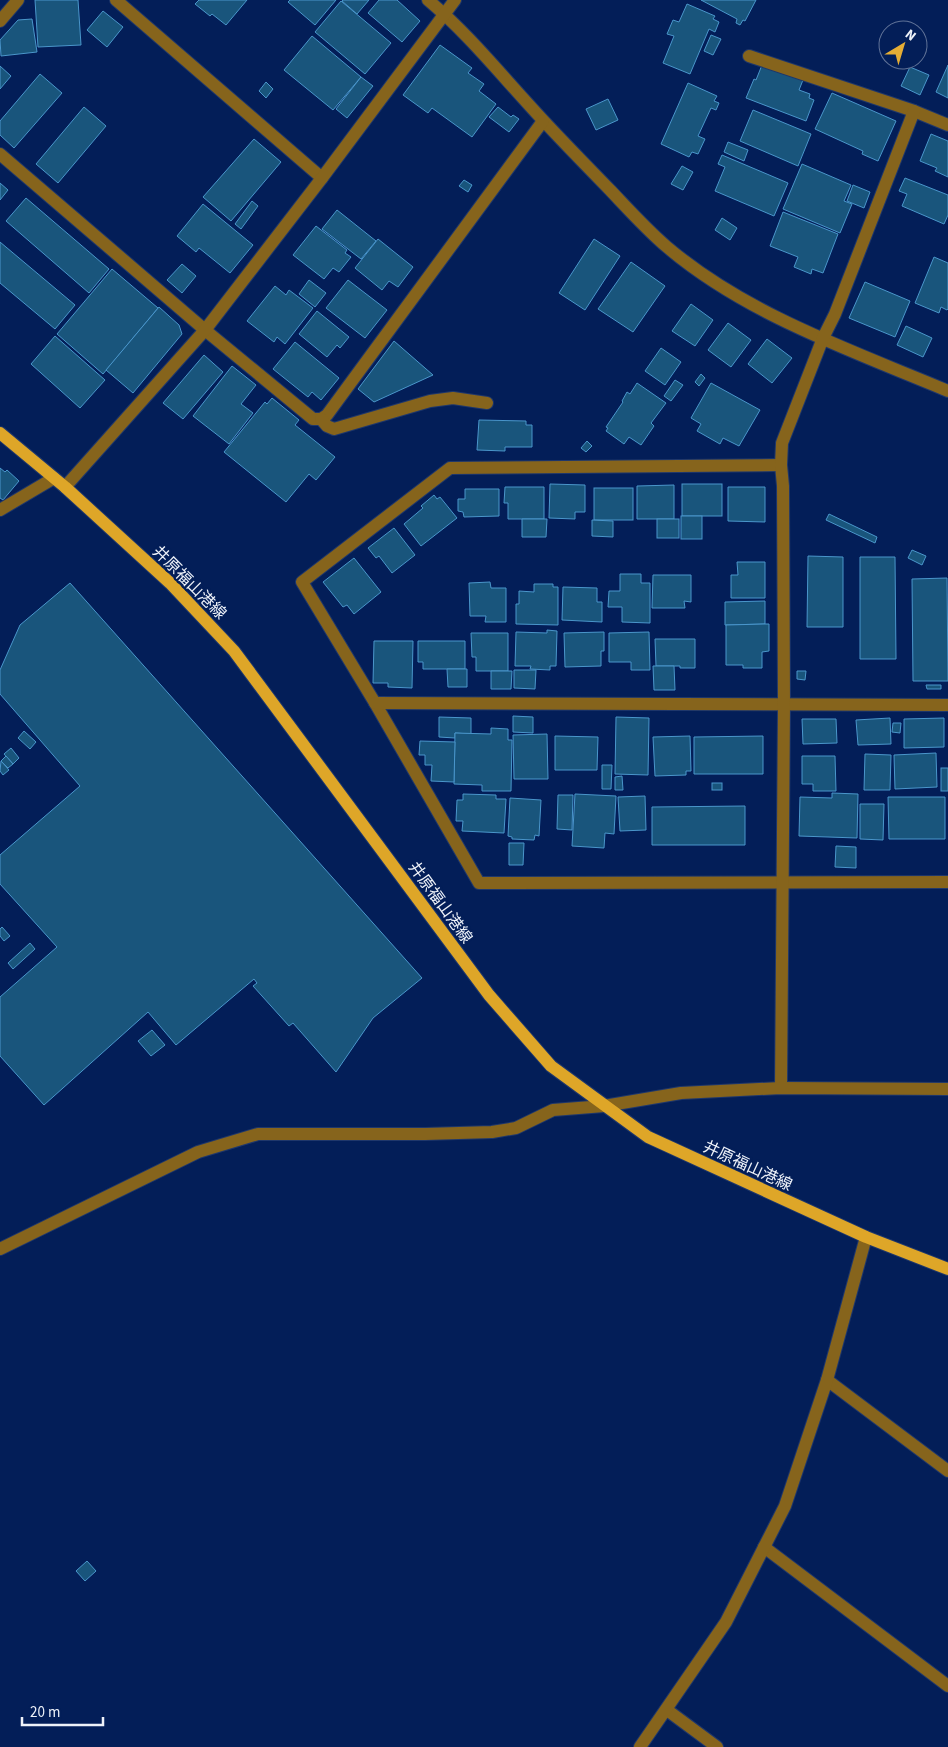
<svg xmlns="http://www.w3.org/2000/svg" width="948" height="1747" font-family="'Source Sans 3','Noto Sans JP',sans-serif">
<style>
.building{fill:#19557c;stroke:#4a96cb}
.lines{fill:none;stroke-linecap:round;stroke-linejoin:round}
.minor-casing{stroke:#1f376b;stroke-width:14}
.primary-casing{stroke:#1f376b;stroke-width:14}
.minor{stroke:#86641c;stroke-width:12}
.primary{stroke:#dea628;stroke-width:12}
.labels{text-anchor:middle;stroke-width:4.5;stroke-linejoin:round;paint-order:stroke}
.street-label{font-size:16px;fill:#eef2f9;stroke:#031e58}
</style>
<rect width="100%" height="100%" fill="#031e58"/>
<g class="building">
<polygon points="35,0 78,0 81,45 38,47"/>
<polygon points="199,0 247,0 226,25 212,14 210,16 195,4"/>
<polygon points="290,0 336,0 315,25 288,2"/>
<polygon points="343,0 369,0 357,14 342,1"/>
<polygon points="379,0 397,0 420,21 402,42 368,13"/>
<polygon points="701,0 756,0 745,21 743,20 740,25 736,23 737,19"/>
<polygon points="341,1 391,43 365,74 315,32"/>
<polygon points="687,4 715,16 713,19 719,22 715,32 709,29 690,74 663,63 674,36 667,34 673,20 679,22"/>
<polygon points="103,11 123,27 107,47 87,30"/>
<polygon points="32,19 37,52 1,56 0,40 18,20"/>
<polygon points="711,35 721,39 713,55 704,51"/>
<polygon points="312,36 361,77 333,110 284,70"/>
<polygon points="440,45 472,68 468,73 484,84 479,91 496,104 472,137 432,108 428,113 403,95"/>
<polygon points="762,65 803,80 799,90 810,94 809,98 814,100 806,121 746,98 754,79 756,80"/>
<polygon points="948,65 948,98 936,92"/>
<polygon points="0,66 11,76 0,89"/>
<polygon points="910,67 929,75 920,95 901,86"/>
<polygon points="40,74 62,93 14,148 0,135 0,121"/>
<polygon points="361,77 373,86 347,118 336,109"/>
<polygon points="266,82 273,89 266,98 259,91"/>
<polygon points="688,83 717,96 714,101 719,103 716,110 711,108 698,136 705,139 698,154 692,152 689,157 661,144"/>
<polygon points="832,93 896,121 878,161 862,154 863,151 815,129"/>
<polygon points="608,99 618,120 596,130 586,109"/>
<polygon points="84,107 106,126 58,183 36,164"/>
<polygon points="498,107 511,117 513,115 519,119 509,132 489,117"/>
<polygon points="753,110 811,134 798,166 740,141"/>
<polygon points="931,134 948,141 948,177 935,171 937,168 920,161"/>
<polygon points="254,139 281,162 231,221 203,197"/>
<polygon points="728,142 748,150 744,161 724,152"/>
<polygon points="722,155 788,183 774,216 715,191 725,167 718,164"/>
<polygon points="802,164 851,185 844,201 852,204 840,233 783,209"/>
<polygon points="682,166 693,172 683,190 671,184"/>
<polygon points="905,178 948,195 948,215 944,224 902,206 907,194 899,191"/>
<polygon points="464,180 472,185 468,192 459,186"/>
<polygon points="0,183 8,190 0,200"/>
<polygon points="853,185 870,192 864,208 847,201"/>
<polygon points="26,198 109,269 89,293 6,221"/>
<polygon points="252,201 258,206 241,229 235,224"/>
<polygon points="203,204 253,245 230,273 199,248 196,252 177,236"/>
<polygon points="337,210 376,241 361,259 322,229"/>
<polygon points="783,212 838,234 823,273 812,269 811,274 794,267 798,257 770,246"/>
<polygon points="722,218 737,228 730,240 715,230"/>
<polygon points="316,226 347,250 345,253 351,257 339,272 333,268 324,279 293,255"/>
<polygon points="378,239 413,267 398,287 389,281 382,290 355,268"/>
<polygon points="594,239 620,256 585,310 559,293"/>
<polygon points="0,242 75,305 55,329 0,283"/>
<polygon points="934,257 948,263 948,309 947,310 941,307 939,313 915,303"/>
<polygon points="631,262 665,286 633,332 598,309"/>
<polygon points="182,264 196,276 182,293 167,280"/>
<polygon points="112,269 158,308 103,374 57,334"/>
<polygon points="309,280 326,293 315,307 299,294"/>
<polygon points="348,280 387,310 365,338 326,308"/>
<polygon points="865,282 910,301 895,337 849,318"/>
<polygon points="275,286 286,295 289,290 313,308 285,344 277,337 274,342 247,321"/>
<polygon points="691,304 713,320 695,346 672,331"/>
<polygon points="159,307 179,325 182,334 133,393 106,370"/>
<polygon points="317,311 349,337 340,348 337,345 327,357 299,334"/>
<polygon points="728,323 751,340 731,367 708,350"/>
<polygon points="906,326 932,338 923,357 897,345"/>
<polygon points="55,336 105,380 80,408 31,364"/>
<polygon points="767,339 792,358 772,383 748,364"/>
<polygon points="394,341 433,375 374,402 358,389"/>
<polygon points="295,342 339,378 321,400 312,392 308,397 273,369"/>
<polygon points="661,348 681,362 665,385 645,371"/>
<polygon points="204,355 223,372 183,419 163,403"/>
<polygon points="232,366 256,385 241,404 253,413 229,444 193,416"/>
<polygon points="701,374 705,378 699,386 695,382"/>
<polygon points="675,380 683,385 671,401 664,396"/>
<polygon points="637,383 666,403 651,423 654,426 641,445 629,437 624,444 606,431 608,428 606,427 623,402 622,401 627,392 630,394"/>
<polygon points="711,383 760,410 739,446 723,438 720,444 697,431 701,424 691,418"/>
<polygon points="272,398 299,420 295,425 335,457 316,480 309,474 286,502 224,452 265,402 267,404"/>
<polygon points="479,420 526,421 526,425 532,425 532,447 505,447 505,451 477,450"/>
<polygon points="587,441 592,446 586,452 581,448"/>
<polygon points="0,468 5,472 7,470 19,481 3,500 0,498"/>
<polygon points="550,484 585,485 585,512 575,512 575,519 549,518"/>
<rect x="682" y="484" width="40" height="32"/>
<polygon points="674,485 674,519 637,519 637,486"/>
<polygon points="505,487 544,487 544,519 508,519 508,503 504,503"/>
<polygon points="728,487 765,487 765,522 728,521"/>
<rect x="594" y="488" width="39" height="32"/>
<polygon points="465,489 499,489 499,516 464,517 463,512 458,511 458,499 465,499"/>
<polygon points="434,495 437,499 440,497 457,518 421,546 404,524 423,508 421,506"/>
<polygon points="829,514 877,537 875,543 826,520"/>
<rect x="681" y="516" width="21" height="23"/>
<polygon points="522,519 547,519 546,537 522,537"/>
<rect x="657" y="519" width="22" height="19"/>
<polygon points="592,520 613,521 613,537 592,536"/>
<polygon points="394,528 415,555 392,573 379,556 376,558 368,548"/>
<polygon points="912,550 926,556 922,565 908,558"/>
<polygon points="808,556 843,557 843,627 807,627"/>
<polygon points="860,557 895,557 896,659 860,659"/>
<polygon points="354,558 381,592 354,614 347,605 343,607 323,582"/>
<polygon points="737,562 765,562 765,598 731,598 731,575 738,575"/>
<polygon points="620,574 641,574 641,583 650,583 650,623 622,622 622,607 608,607 609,591 620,591"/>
<polygon points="653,575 691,575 691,602 684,601 685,608 652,608"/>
<polygon points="947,578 948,681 913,681 912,579"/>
<polygon points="490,582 491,588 506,588 506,622 485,622 486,616 470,616 469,583"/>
<polygon points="70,583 422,978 373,1018 336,1072 293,1023 289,1026 253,986 257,983 254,979 176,1045 148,1012 44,1105 0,1056 0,997 57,947 0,884 0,855 80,786 0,694 0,670 20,625"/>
<polygon points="534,584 553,584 553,587 558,587 558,625 516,624 516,604 519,604 519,591 534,592"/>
<polygon points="563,587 597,588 597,602 602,602 602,622 562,620"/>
<polygon points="765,601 765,624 725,625 725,602"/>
<polygon points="765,624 769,624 769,651 762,652 762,668 743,668 743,665 726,665 726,625"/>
<polygon points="547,630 557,631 556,666 550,666 550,670 530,669 531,666 515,666 516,632 547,633"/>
<polygon points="604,632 604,651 601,651 601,666 565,667 564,633"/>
<polygon points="649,632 650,670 631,670 631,662 609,662 609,633"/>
<polygon points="471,633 508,633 508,671 476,671 476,657 472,657"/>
<polygon points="655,639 695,639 695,668 680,668 680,666 656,666"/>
<polygon points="374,641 413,641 412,688 388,687 388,683 373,683"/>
<polygon points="418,641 465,641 465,669 423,669 423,662 418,662"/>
<polygon points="653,666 674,666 675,690 654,690"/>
<polygon points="447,669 467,669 467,687 448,687"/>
<polygon points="514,670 536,670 535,689 514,688"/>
<polygon points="491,671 512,671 511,689 491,689"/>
<polygon points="797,671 806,671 805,680 797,679"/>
<polygon points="926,685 941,685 941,689 927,689"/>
<polygon points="513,716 533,717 533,733 513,732"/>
<polygon points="439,717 471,718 471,734 455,733 455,738 439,737"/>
<polygon points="616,717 649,718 648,775 615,774"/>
<polygon points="890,718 891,744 858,745 856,720"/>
<polygon points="944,718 944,747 904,748 904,719"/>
<polygon points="802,719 836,719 837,743 803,744"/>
<polygon points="893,723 901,723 900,733 892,732"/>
<polygon points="491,728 508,729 508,740 512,740 511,791 482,791 482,785 454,784 455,733 491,734"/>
<polygon points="24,731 36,742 30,749 18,738"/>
<polygon points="547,734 548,779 514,779 513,735"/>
<polygon points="555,736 598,737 597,770 555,770"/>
<polygon points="690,736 691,771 686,771 686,775 655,776 653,737"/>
<polygon points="763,736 763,774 694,774 694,737"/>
<polygon points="420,741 455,742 454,782 431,781 432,765 425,765 425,755 419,755"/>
<polygon points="11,748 19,758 13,764 4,754"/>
<polygon points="936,753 937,787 895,789 894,755"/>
<polygon points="865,754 891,755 890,790 864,790"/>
<polygon points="6,756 13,764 8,768 1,761"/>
<polygon points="802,756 835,756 836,791 813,791 813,784 802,784"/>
<polygon points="1,761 9,770 3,775 0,771"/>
<polygon points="602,765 612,765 611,789 602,789"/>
<rect x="941" y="768" width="7" height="23"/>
<polygon points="622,776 623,790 615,790 615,777"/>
<rect x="712" y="783" width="10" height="7"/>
<polygon points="832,793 858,794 857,838 799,836 800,797 832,798"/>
<polygon points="463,794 496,795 496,799 506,799 504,833 462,831 463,821 456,821 457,800 463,800"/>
<polygon points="575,794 616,796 614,834 605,833 604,848 572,846"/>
<polygon points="558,795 573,795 572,830 557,829"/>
<polygon points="645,796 646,830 620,831 618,797"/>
<polygon points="888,797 945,797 945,839 889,839"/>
<polygon points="510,798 541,800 539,836 535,835 534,840 512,839 512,837 508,836"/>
<polygon points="860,804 884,804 883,840 860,839"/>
<polygon points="745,806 745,845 652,845 652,807"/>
<polygon points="509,843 524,843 523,865 509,865"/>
<polygon points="836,846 856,847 856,868 835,867"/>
<polygon points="2,927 10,936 4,941 0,936 0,929"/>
<polygon points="30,943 35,949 13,969 8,963"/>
<polygon points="152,1030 165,1045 151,1056 138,1041"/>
<polygon points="87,1561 96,1571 85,1581 76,1571"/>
</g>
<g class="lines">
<g class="minor-casing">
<g id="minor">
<polyline points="116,0 322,178"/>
<path d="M428 0C466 32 497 70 530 106 556 135 584 163 611 191 629 210 647 230 667 247 747 315 853 351 948 391"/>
<polyline points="0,21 18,0"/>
<polyline points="749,56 914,111 948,125"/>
<polyline points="0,154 205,330 313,419 321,419 327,415 543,121"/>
<polyline points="321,419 327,426 334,429 430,401 453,398 487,403"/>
<polyline points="781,465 450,468 302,582 375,703 479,883 948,882"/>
<polyline points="65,487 205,330 322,178 455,0"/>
<polyline points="0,510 54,478"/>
<polyline points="375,703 948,705"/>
<polyline points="781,1088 784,704 783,486 781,465 782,443 823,338 835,314 914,111"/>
<polyline points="0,1249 198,1152 258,1134 425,1134 492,1132 516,1128 553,1110 604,1106 681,1093 781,1088 948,1089"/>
<polyline points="827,1380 948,1471"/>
<polyline points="764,1547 948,1686"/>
<polyline points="667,1710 717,1747"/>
<polyline points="640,1747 726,1622 785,1506 827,1380 866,1237"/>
</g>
</g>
<g class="primary-casing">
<polyline id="primary" points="0,433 65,487 170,583 234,651 489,995 551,1066 648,1137 866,1237 948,1269"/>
</g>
<use href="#minor" class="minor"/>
<use href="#primary" class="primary"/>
</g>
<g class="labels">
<g class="street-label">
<text transform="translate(190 582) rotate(45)" y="6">井原福山港線</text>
<text transform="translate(441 902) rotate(54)" y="6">井原福山港線</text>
<text transform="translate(748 1165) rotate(25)" y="6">井原福山港線</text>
</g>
</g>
<g transform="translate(903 45) rotate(38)"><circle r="24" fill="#031e58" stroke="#617398"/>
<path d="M0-4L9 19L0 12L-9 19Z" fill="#e5ad35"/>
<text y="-8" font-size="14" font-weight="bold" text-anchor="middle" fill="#eef2f9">N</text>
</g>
<path d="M22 1717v8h81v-8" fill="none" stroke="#eef2f9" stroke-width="2.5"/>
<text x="30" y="1717" font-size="15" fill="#eef2f9" stroke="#031e58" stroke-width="4" paint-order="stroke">20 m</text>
</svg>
